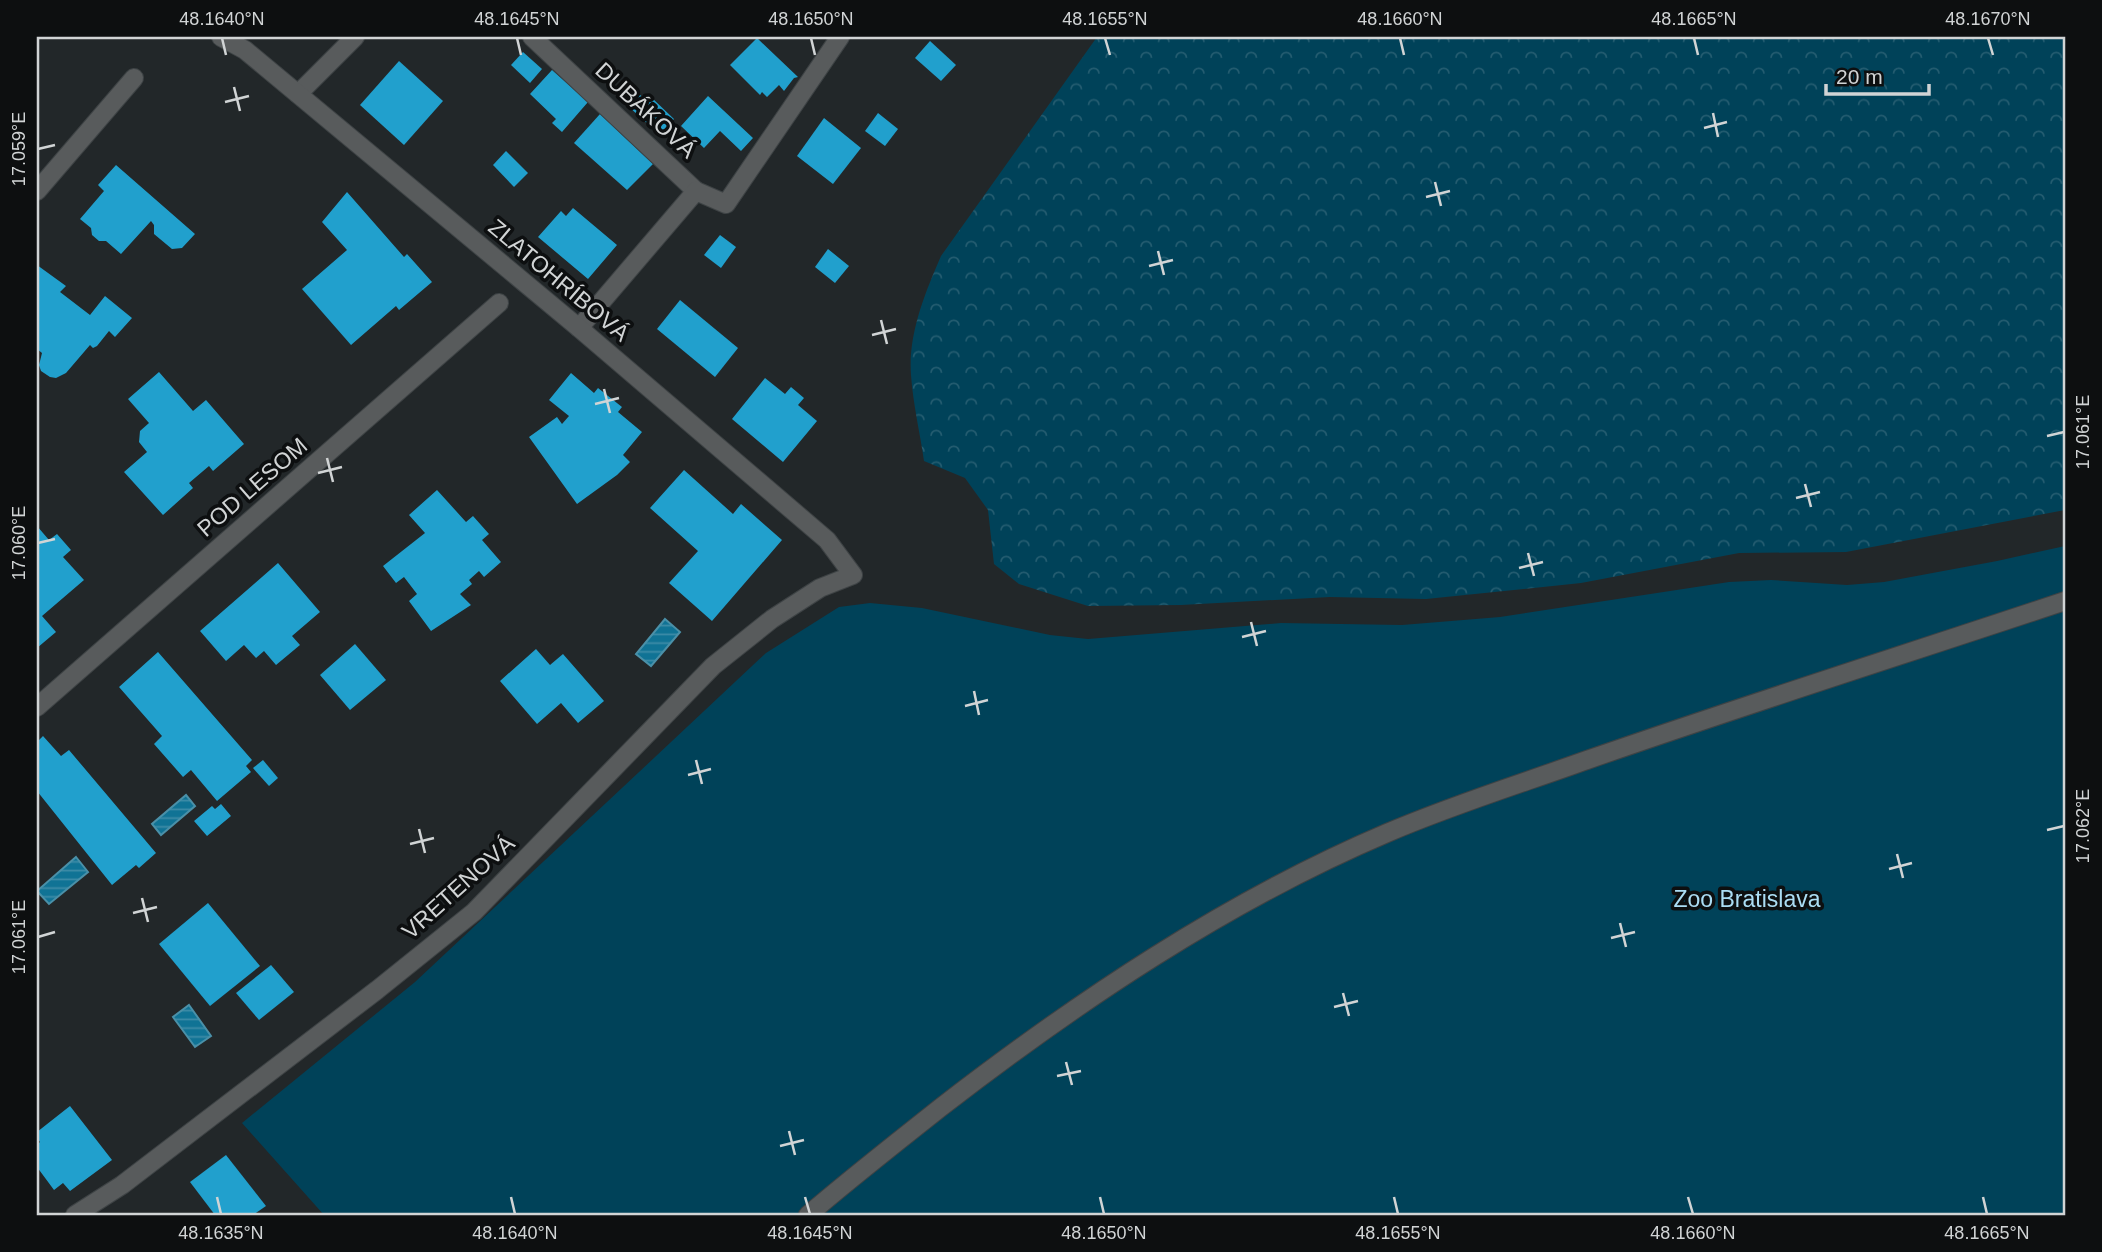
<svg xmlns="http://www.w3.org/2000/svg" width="2102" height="1252" font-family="Arial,sans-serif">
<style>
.forest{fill:url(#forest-crowns)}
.green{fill:#004259}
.water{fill:url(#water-rules);stroke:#4a90a8;stroke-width:2}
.building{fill:#21a0cd}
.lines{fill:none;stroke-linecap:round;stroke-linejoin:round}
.minor-casing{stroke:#3e4345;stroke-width:20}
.minor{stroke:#585b5c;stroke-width:18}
.ticks{fill:none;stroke:#d1d4d5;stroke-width:2.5}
.labels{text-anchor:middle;stroke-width:7;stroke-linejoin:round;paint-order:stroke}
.street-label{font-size:23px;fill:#d1d4d5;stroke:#0d0f10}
.park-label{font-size:23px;fill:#abddf4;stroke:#0d0f10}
.neatline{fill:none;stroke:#d1d4d5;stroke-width:2.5}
.ticks-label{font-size:18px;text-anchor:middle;fill:#d1d4d5}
</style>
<defs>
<pattern id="forest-crowns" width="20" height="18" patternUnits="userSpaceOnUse" patternTransform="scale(1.75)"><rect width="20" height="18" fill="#004259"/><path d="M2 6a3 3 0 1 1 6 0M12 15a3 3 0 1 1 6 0" fill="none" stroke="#245c70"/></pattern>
<pattern id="water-rules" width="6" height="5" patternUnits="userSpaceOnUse" patternTransform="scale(1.75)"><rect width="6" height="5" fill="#107395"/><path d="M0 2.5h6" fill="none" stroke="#3d8ca8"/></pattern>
</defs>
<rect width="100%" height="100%" fill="#222729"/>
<path class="forest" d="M1097 37H2065V510L1846 552 1739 553 1581 583 1426 599 1330 597 1181 605 1088 606 1019 584 994 564 988 510 965 478 924 461C920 433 913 404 911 375 908 334 925 293 941 256Z"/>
<polygon class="green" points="2065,546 2065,1215 324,1215 242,1123 415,982 766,653 839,607 870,603 922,608 1050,635 1088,639 1281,623 1402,625 1500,617 1729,582 1771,580 1847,585 1884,582 1997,561"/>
<g class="water">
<polygon points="665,619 680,632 651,666 636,654"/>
<polygon points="186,795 195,806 161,835 152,824"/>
<polygon points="76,857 88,872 49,904 37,891"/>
<polygon points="189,1005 211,1036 195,1047 173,1017"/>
</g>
<g class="building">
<polygon points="757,38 798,77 794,78 784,91 779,85 767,97 762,92 760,95 730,65"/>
<polygon points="930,41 956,65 941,81 915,58"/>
<polygon points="523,52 542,69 530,83 511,65"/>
<polygon points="399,61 443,101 404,145 360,105"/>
<polygon points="552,70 588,102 562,132 552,123 556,119 530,94"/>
<polygon points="639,94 648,102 652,98 674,119 660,135 628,106"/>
<polygon points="708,96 753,138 741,151 720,131 704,148 681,126"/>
<polygon points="878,113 898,129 885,146 865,131"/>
<polygon points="600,114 653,164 627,190 574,143"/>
<polygon points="824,118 861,148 833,184 797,156"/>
<polygon points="506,151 528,173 514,187 493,165"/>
<polygon points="116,165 195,234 182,248 172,249 154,234 154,225 151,221 121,254 106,241 99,241 92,235 91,228 80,219 104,191 98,185"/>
<polygon points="347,192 404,257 407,254 432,282 399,310 396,306 351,345 302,289 347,250 322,222"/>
<polygon points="573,208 617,245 588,279 538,237 561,211 566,216"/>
<polygon points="720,235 736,247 721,268 704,255"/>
<polygon points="828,249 849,266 835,283 815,267"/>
<polygon points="37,265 66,286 60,292 90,315 105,296 132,318 115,337 109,331 97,346 93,348 90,345 66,373 56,378 50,377 41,371 39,365 42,353 37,349"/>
<polygon points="680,300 738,348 715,377 657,329"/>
<polygon points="159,372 193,411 206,400 244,444 213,471 209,466 189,483 193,488 163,515 124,472 147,452 139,442 140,431 149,423 128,399"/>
<polygon points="571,373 594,393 598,388 622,407 618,412 642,432 623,455 630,462 617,475 577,504 529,437 557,417 562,424 569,416 549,400"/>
<polygon points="765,378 785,394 791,387 804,398 798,405 817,421 783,462 732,419"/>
<polygon points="684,470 733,514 741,504 782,540 712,621 669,583 698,551 650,508"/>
<polygon points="437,490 466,522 473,516 489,534 482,540 501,562 484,577 479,571 469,580 472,584 460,594 471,605 431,631 409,601 417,594 404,577 396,583 383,566 425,533 409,515"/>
<polygon points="37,526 49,540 57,534 71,550 63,557 84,580 42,616 56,632 37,648"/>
<polygon points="278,563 320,612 292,636 300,645 276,665 264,651 256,658 244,645 226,661 200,631"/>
<polygon points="355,644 386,680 350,710 320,675"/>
<polygon points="536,649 550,665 563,654 604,701 578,723 561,703 537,724 500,681"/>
<polygon points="158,652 252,760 246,766 251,772 217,801 191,770 183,777 154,744 162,736 119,687"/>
<polygon points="43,736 61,756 69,750 156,853 139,868 136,865 112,885 37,791 37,742"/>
<polygon points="263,760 278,778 269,786 253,768"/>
<polygon points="221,804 231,816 207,836 194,821 212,806 215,809"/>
<polygon points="208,903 260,966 210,1006 159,944"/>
<polygon points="271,965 294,992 259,1020 236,993"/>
<polygon points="70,1106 112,1160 70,1191 63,1183 54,1190 37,1167 37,1145 40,1142 37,1137 37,1132"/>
<polygon points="226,1155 266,1206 253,1215 215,1215 190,1182"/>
</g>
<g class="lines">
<g class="minor-casing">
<g id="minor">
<polyline points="532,37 696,191"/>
<polyline points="298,94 355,37"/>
<polyline points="37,191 134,78"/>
<polyline points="579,328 696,191 726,204 840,37"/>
<polyline points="37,707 499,303"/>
<polyline points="75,1215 122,1185 377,990 474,912 713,666 772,619 820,588 853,575 827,540 579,328 245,50 221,37"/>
<path d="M808 1215C851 1178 896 1143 940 1108 1077 1002 1227 901 1387 833 1452 805 1520 784 1587 760 1745 705 1906 654 2065 601"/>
</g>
</g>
<use href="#minor" class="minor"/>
</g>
<path class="ticks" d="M222 38 226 55M517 38 521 55M811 38 815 55M1105 38 1110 55M1400 38 1404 55M1694 38 1698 55M1988 38 1993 55M234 87 240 111M225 102 249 96M1713 113 1718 137M1704 128 1727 122M38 149 55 145M1435 182 1441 206M1426 197 1450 191M1158 251 1164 275M1149 266 1173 260M881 320 887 344M872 335 896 329M604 389 610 413M595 404 619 398M2047 436 2064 432M327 458 333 482M318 473 342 467M1805 484 1811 507M1796 498 1820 492M38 543 55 539M1528 553 1534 576M1519 568 1543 562M1251 622 1257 646M1242 637 1266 631M974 691 979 715M965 706 988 700M696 760 702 784M688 775 711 769M419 829 425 853M2047 830 2064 826M410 844 434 838M1897 854 1903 878M1889 869 1912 863M142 898 148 922M133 913 157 907M1620 923 1626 947M38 937 55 932M1611 938 1635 932M1343 993 1349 1016M1334 1007 1358 1001M1066 1062 1072 1085M1057 1076 1081 1071M789 1131 795 1155M780 1146 804 1140M217 1197 221 1214M511 1197 515 1214M805 1197 810 1214M1100 1197 1104 1214M1394 1197 1398 1214M1688 1197 1693 1214M1983 1197 1987 1214"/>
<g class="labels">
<g class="street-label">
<text transform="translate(646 110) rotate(43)" y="8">DUBÁKOVÁ</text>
<text transform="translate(559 280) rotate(40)" y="8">ZLATOHRÍBOVÁ</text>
<text transform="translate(252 487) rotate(-41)" y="8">POD LESOM</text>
<text transform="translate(458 887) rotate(-42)" y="8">VRETENOVÁ</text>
</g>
<g class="park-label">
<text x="1747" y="907">Zoo Bratislava</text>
</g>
</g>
<rect width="2102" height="1252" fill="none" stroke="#0d0f10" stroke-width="77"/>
<path d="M1826 84v10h103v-10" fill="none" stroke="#d1d4d5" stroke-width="3.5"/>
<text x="1836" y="84" font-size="21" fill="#d1d4d5" stroke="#0d0f10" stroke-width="5" paint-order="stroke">20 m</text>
<rect x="38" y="38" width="2026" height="1176" class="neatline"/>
<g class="ticks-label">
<text x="222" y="25">48.1640°N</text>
<text x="517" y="25">48.1645°N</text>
<text x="811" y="25">48.1650°N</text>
<text x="1105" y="25">48.1655°N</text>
<text x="1400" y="25">48.1660°N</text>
<text x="1694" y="25">48.1665°N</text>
<text x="1988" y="25">48.1670°N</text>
<text transform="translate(19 149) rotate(-90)" y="6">17.059°E</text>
<text transform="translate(2083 432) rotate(-90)" y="6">17.061°E</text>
<text transform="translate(19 543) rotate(-90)" y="6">17.060°E</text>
<text transform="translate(2083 826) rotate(-90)" y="6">17.062°E</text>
<text transform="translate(19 937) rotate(-90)" y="6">17.061°E</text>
<text x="221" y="1239">48.1635°N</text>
<text x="515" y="1239">48.1640°N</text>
<text x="810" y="1239">48.1645°N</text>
<text x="1104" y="1239">48.1650°N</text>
<text x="1398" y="1239">48.1655°N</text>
<text x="1693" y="1239">48.1660°N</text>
<text x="1987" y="1239">48.1665°N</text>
</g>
</svg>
